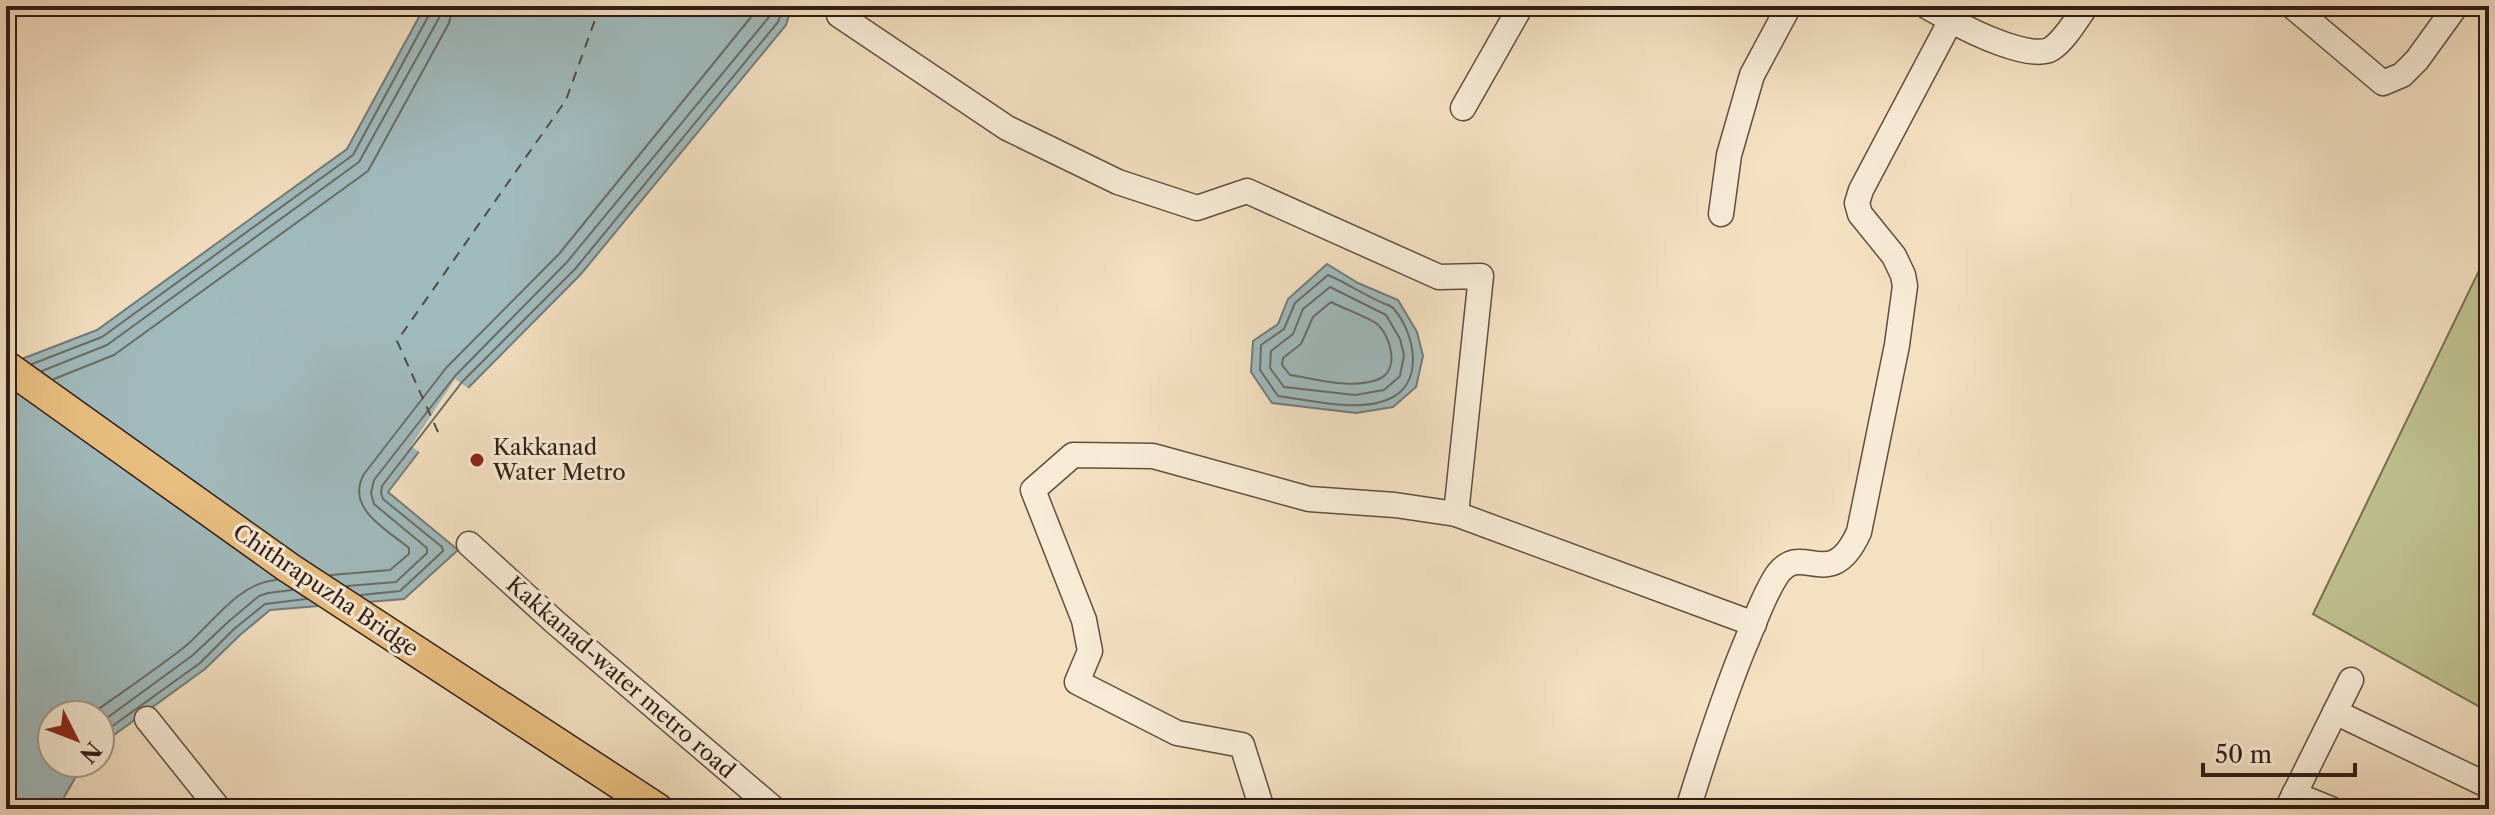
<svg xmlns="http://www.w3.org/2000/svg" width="2495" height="815" font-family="'Libre Caslon Text',serif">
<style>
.green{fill:#bfc290;stroke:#787052;stroke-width:2}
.water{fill:#a0bbbd;stroke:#747c7a;stroke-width:2}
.pier{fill:#f4e1c2}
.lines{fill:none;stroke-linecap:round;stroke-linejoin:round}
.shore{stroke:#696c69;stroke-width:2}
.ferry{stroke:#534c47;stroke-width:2;stroke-dasharray:10 8;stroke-linecap:butt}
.minor-casing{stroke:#624e40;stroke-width:27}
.major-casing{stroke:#321d15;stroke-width:33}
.minor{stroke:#f8ecd7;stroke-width:24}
.major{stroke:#eac081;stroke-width:30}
.poi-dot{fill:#8f2418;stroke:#f8ecd7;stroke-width:3}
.labels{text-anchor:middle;stroke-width:6;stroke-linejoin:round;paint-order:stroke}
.poi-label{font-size:22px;fill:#321d15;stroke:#f8ecd7;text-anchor:start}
.street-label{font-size:22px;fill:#321d15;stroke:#f8ecd7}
</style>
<rect width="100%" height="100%" fill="#f4e1c2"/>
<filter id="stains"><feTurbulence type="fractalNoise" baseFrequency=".0025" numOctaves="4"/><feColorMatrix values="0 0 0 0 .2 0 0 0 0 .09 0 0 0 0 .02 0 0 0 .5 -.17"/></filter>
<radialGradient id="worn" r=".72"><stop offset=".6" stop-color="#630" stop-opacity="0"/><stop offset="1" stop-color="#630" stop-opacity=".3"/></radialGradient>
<polygon class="green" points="2489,250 2489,712 2313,614"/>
<g class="water">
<polygon points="425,6 792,6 786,25 581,274 468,388 388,492 458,550 404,599 270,610 240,635 205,669 100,745 100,715 52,715 52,763 84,763 57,809 6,809 6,365 97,330 347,149"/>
<polygon points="1327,264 1358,283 1398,300 1417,332 1423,356 1416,387 1393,407 1356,413 1272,403 1251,372 1253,341 1278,324 1288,299"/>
</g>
<polygon class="pier" points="455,379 471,390 422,454 411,446"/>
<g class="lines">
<g class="shore">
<path d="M1328 275C1347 283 1364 295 1383 303 1387 305 1391 305 1394 309 1415 334 1425 383 1389 399 1358 413 1310 400 1278 396L1260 370 1261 345 1284 329 1295 303Z"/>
<polygon points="1330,287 1386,315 1400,339 1404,355 1400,376 1384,390 1355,395 1284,387 1270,368 1271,351 1293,334 1303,309"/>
<path d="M1331 302C1342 308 1368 317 1377 324 1391 336 1400 370 1379 379 1353 390 1317 379 1290 375L1282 365 1283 358 1301 344 1313 317Z"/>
<polyline points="32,364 102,337 353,155 430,13 431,6"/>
<polyline points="42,371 107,345 359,162 439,18 441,6"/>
<polyline points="54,379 114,355 368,171 449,23 453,6"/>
<path d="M331 575 390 570 409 554V548C386 529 345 508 364 474L446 368 559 254 760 6"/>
<polyline points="347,586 396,582 427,553 427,548 374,504 371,493 374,480 455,376 567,262 769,17 773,6"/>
<polyline points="361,595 400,591 443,551 442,547 383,499 381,493 382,486 462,382 575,269 778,22 784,6"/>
<path d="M90 715C121 693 152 672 182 649 211 626 237 583 276 580"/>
<polyline points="100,723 193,655 228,622 259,596 268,593 292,590"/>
<polyline points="100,735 200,663 234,629 265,604 306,599"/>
</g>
<polyline class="ferry" points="438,432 397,341 566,100 600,6"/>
<g class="minor-casing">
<g id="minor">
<polyline points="844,6 839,15 1007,128 1118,182 1197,208 1247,191 1439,277 1481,276 1456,514"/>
<polyline points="1926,6 1951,20"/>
<polyline points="2292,6 2383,83 2402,75 2417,60 2456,6"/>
<polyline points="1463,108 1521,6"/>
<polyline points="1721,214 1729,155 1752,75 1789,6"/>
<polyline points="469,544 556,623 774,809"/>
<polyline points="2335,712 2489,786"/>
<polyline points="147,719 219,809"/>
<polyline points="2294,794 2331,809"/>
<polyline points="1262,809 1242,745 1177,733 1077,682 1090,651 1084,620 1033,490 1073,455 1153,456 1309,499 1395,505 1456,514 1754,624"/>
<path d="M1688 809C1705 754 1722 701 1744 647 1754 624 1763 596 1777 575 1802 539 1830 596 1859 532L1897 345 1905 286 1903 275 1894 256 1860 214 1857 203 1861 190 1951 20C1970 31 2031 61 2051 49 2064 41 2077 19 2086 6"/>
<polyline points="2287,809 2351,680"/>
</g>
</g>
<g class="major-casing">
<polyline id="major" points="6,366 289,568 658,809"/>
</g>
<use href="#minor" class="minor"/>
<use href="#major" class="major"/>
</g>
<circle class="poi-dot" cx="477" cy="460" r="8"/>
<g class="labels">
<g class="poi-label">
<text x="493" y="455">Kakkanad<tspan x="493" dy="25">Water Metro</tspan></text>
</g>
<g class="street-label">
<text transform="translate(326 590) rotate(34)" y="8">Chithrapuzha Bridge</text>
<text transform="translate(621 677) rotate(41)" y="8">Kakkanad-water metro road</text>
</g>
</g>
<rect width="2495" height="815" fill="none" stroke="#f4e1c2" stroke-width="32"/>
<rect x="8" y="8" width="2479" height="799" fill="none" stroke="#321d15" stroke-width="4"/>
<rect x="16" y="16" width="2463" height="783" fill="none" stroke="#321d15" stroke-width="2"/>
<g transform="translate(76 739) rotate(132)"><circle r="38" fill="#f8ecd7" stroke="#a99989" stroke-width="2"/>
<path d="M0-6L14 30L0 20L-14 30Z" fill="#8f2418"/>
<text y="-12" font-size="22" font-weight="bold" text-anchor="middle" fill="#321d15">N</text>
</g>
<path d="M2203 763v12h152v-12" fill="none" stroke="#321d15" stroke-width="4"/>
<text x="2215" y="763" font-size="24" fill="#321d15" stroke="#f8ecd7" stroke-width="6" paint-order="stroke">50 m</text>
<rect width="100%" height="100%" filter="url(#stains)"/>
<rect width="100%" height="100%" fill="url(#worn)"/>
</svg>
